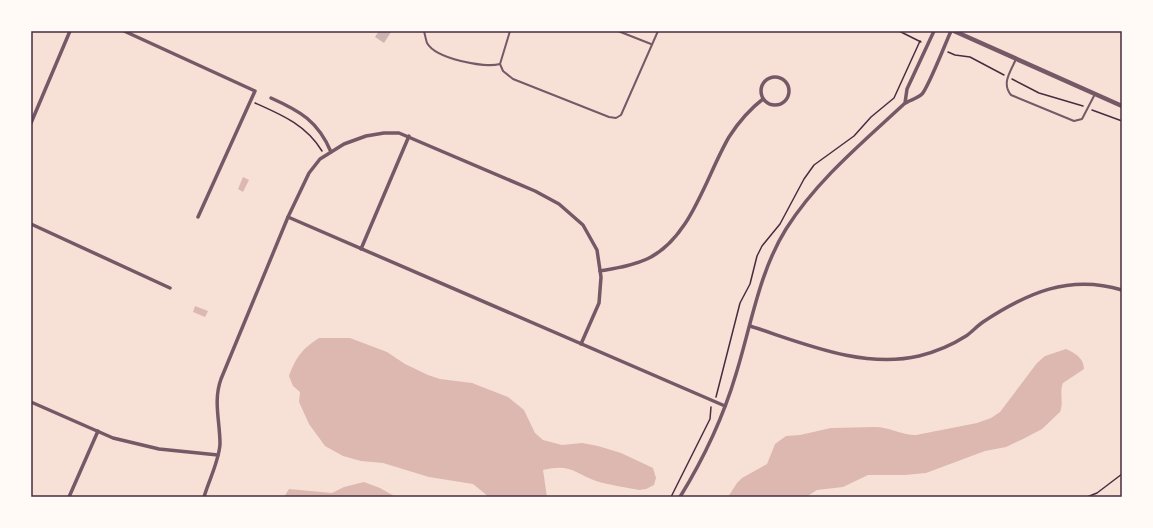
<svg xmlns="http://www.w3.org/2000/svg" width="1153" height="528" font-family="'Times New Roman',serif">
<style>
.water{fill:#dcb8b0}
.building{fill:#ccb4b1}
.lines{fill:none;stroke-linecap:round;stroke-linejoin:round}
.path{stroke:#4a2c40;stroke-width:1.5}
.service{stroke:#755966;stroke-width:2}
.minor{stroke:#755966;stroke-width:3.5}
.tertiary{stroke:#755966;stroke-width:4.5}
.neatline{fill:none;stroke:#4a2c40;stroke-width:1.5}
</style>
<rect width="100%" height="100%" fill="#f7e1d7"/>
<g class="water">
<polygon points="243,177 249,180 243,192 238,189"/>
<polygon points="195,306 208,311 205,317 193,312"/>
<path d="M319 338H350L387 352 405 364 428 375 440 379 472 383 508 397 524 410 535 433 543 440 562 445 582 443 598 446 621 453 653 468 656 478 654 485 646 489 639 490C625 487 609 485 596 481 575 473 570 463 543 470L547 497H489L473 484 429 477 383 463 361 461 343 456 325 446 309 424 299 402 300 392 293 386 289 376C296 357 302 349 319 338Z"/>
<path d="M1066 349C1075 353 1084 358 1084 369L1063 383C1059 392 1064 403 1060 412L1042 429 1023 439 1006 447 985 451 926 473 905 475H868L843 487 817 490 806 497H728L737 483 742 478 767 464 775 444 786 436 800 435 831 428 875 427C889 427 901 435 916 435L977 423 991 418 1000 412 1037 363 1045 356Z"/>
<polygon points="364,482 380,488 396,497 284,497 289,489 332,493 344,487"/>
</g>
<polygon class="building" points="379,31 391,32 384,43 375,37"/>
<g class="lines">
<g class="path">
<polyline points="899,31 921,42"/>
<polyline points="948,52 955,55 970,57 1004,75"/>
<polyline points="1012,79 1039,93 1083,106"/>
<path d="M255 103C282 115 306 125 322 151"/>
<polyline points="1092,110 1122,121"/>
<polyline points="716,397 740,303 750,284 757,256 762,246 780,224 804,179 814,165 854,136 871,117 894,98 920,41"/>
<polyline points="671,497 710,419 711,407"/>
<polyline points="1087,497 1097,493 1122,474"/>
</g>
<g class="service">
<path d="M424 31C425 35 426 40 427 43 436 59 484 68 500 64"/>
<polyline points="510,31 500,64 503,71 513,79 609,117 616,118 621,115 658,31"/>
<polyline points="618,31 651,44"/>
<path d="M1016 59C1011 71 1001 83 1011 95L1074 121 1082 119 1095 94"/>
</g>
<g class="minor">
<polyline points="124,31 255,91 198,217"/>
<circle cx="775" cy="91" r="14"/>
<path d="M271 98C300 111 318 121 331 152"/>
<polyline points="905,103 907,89 934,31"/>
<polyline points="31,123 70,31"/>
<polyline points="288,217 725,406"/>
<polyline points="31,224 170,288"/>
<polyline points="361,249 409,136"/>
<path d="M600 271C617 268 632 266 647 259 691 239 706 176 729 137 738 123 750 109 763 99"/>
<path d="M750 326C803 343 862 369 919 356 935 352 952 345 966 336 972 332 977 326 983 322 1027 293 1069 274 1122 290"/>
<polyline points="31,402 113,438 159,449 218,455"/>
<polyline points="69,497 98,431"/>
<path d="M204 497C209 480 219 461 220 444 220 421 213 401 221 379L288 217 309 173 320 159 344 144 366 136 384 133H399L535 191 559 204 583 225 597 250 601 277 599 303 581 344"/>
<path d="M680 497C704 458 723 418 736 374 751 326 759 272 786 229 817 180 862 143 904 104 909 100 917 99 922 94 928 88 946 42 951 31"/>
</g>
<polyline class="tertiary" points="954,31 1122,106"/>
</g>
<rect width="1153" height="528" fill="none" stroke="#fffaf5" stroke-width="64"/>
<rect x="32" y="32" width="1089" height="464" class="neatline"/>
</svg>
